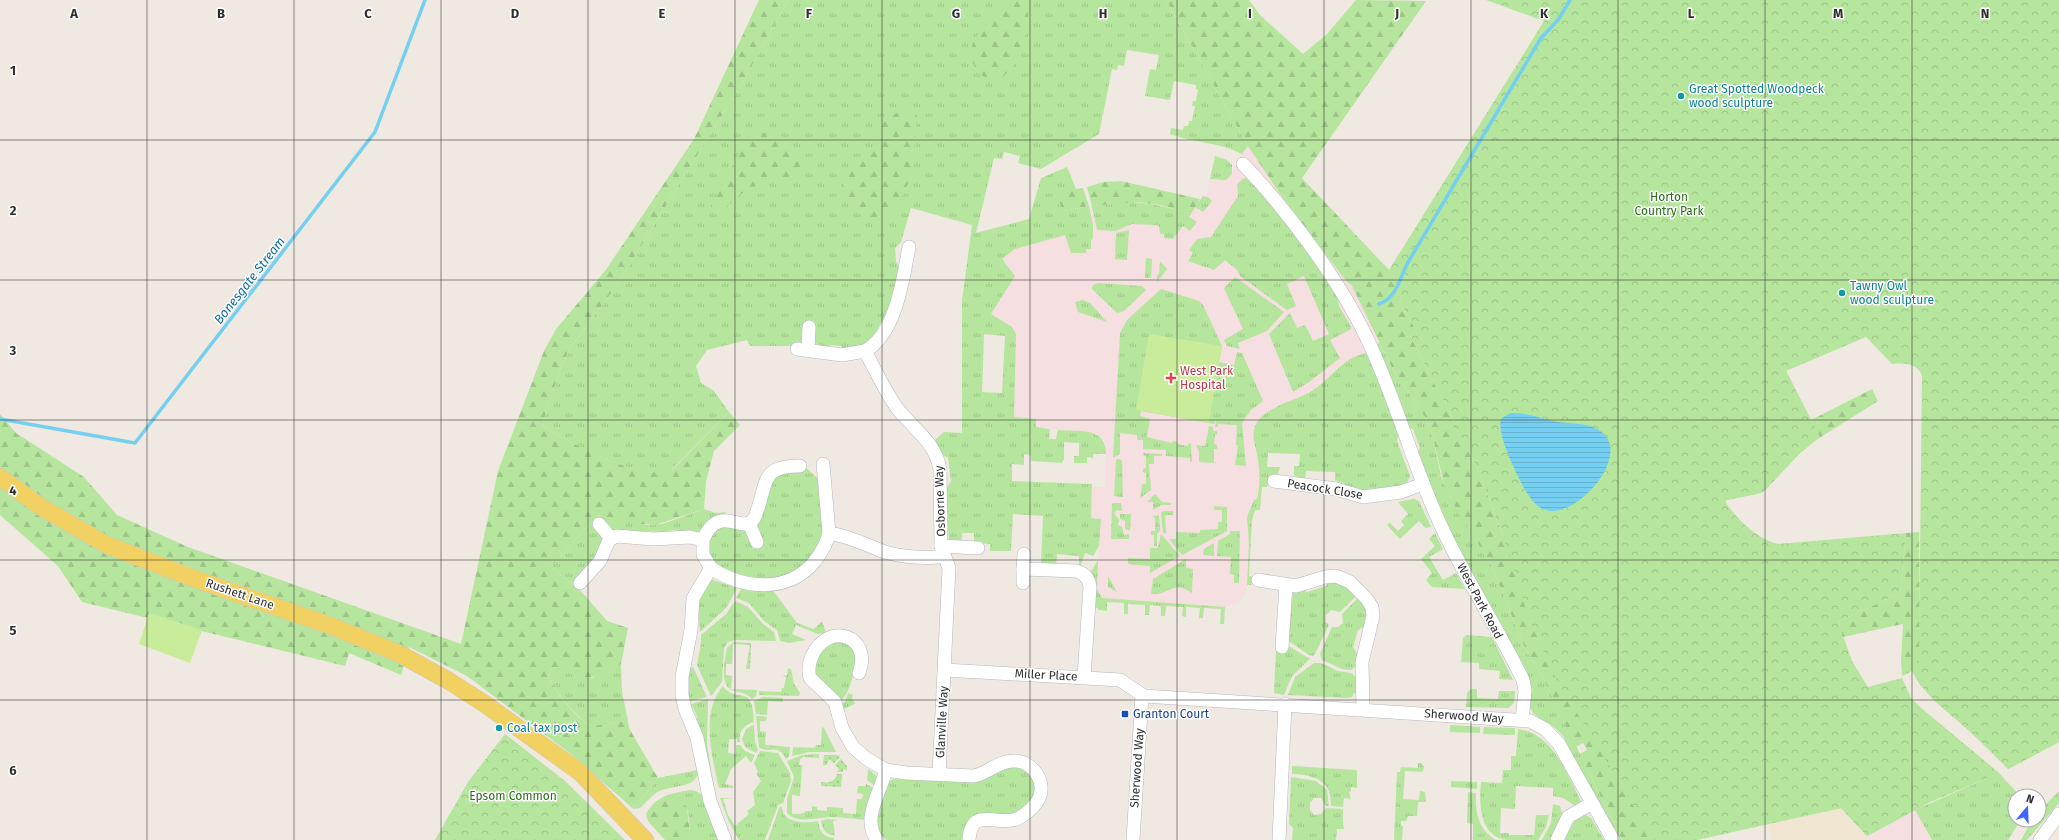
<svg xmlns="http://www.w3.org/2000/svg" width="2059" height="840" font-family="'Fira Sans',sans-serif">
<style>
.education{fill:#f0e6d1}
.medical{fill:#f5dfe0}
.grass{fill:url(#grass-tufts);fill-rule:evenodd}
.forest{fill:url(#forest-firs)}
.park{fill:url(#park-crowns)}
.garden{fill:url(#garden-dots)}
.pitch{fill:#c9ec9a}
.water{fill:url(#water-rules)}
.lines{fill:none;stroke-linecap:round;stroke-linejoin:round}
.stream{stroke:#75cff0;stroke-width:3.5}
.minor-casing{stroke:#b4b7c1;stroke-width:14}
.major-casing{stroke:#c9c9c9;stroke-width:18}
.minor{stroke:#fff;stroke-width:13}
.major{stroke:#f2d163;stroke-width:17}
.grid{fill:none;stroke:#2e2e2e;stroke-width:1;stroke-opacity:0.55}
.culture-dot{fill:#0f9aa8;stroke:#fff;stroke-width:1.5}
.health-dot{fill:#e0444e;stroke:#fff;stroke-width:1.5}
.transit-dot{fill:#1a4fb4;stroke:#fff;stroke-width:1.5}
.labels{text-anchor:middle;stroke-width:3;stroke-linejoin:round;paint-order:stroke}
.culture-label{font-size:12px;fill:#0d838f;stroke:#fff;text-anchor:start}
.park-label{font-size:12px;fill:#2c6e1b;stroke:#fff}
.health-label{font-size:12px;fill:#be3a42;stroke:#fff;text-anchor:start}
.street-label{font-size:12px;fill:#2e2e2e;stroke:#fff}
.transit-label{font-size:12px;fill:#164399;stroke:#fff;text-anchor:start}
.water-label{font-size:13px;font-style:italic;fill:#0d6fa3;stroke:#fff}
.grid-label{font-size:13px;text-anchor:middle;font-weight:bold;fill:#2e2e2e;stroke:#fff;stroke-width:3;stroke-linejoin:round;paint-order:stroke}
</style>
<defs>
<pattern id="grass-tufts" width="24" height="20" patternUnits="userSpaceOnUse"><rect width="24" height="20" fill="#b6e59e"/><path d="M3 7l-1-3M5 7V3M7 7l1-3M15 17l-1-3M17 17v-4M19 17l1-3" fill="none" stroke="#9dc588"/></pattern>
<pattern id="forest-firs" width="22" height="20" patternUnits="userSpaceOnUse"><rect width="22" height="20" fill="#b6e59e"/><path d="M5 1l3.5 6h-7zM16 11l3.5 6h-7z" fill="#9dc588"/></pattern>
<pattern id="park-crowns" width="20" height="18" patternUnits="userSpaceOnUse"><rect width="20" height="18" fill="#b6e59e"/><path d="M2 6a3 3 0 1 1 6 0M12 15a3 3 0 1 1 6 0" fill="none" stroke="#9dc588"/></pattern>
<pattern id="garden-dots" width="8" height="8" patternUnits="userSpaceOnUse"><rect width="8" height="8" fill="#b6e59e"/><path d="M2 2h.1M6 6h.1" fill="none" stroke="#9dc588" stroke-width="1.8" stroke-linecap="round"/></pattern>
<pattern id="water-rules" width="6" height="5" patternUnits="userSpaceOnUse"><rect width="6" height="5" fill="#75cff0"/><path d="M0 2.5h6" fill="none" stroke="#66b2ce"/></pattern>
</defs>
<rect width="100%" height="100%" fill="#efe9e1"/>
<polygon class="education" points="1841,808 1869,840 1772,840 1768,824"/>
<g class="medical">
<polygon points="1248,146 1274,185 1343,277 1352,286 1383,352 1365,354 1341,364 1313,390 1272,410 1258,421 1254,435 1259,460 1259,487 1252,520 1247,588 1243,597 1237,603 1225,607 1105,599 1099,595 1097,586 1101,519 1091,518 1092,487 1105,487 1105,442 1103,438 1096,434 1035,427 1036,419 1014,417 1016,337 962,333 962,301 975,233 1058,212 1113,204 1191,214 1203,196 1206,196 1210,179 1219,181 1233,171 1236,162"/>
<polygon points="1915,810 1932,840 1869,840 1867,836"/>
</g>
<g class="grass">
<path d="M788 0H1166L1248 146 1242 154C1219 142 1194 143 1170 134L1171 128 1183 130 1184 126H1188L1189 121H1192L1195 106H1192L1193 101H1196L1198 89H1196V85L1174 81 1170 100 1145 96 1150 69 1156 70 1159 55 1127 50 1124 66 1118 65 1117 70 1112 69 1099 134 1041 169 1018 163 1020 156 1004 152 1002 159 994 158 976 233 1029 219 1041 178 1067 167 1076 189 1065 193 1064 211 1089 206 1093 225V239L1091 240V249H1086V253H1071L1065 235 1015 249 1002 259 1015 276 991 314 1012 327 1016 334 1014 417 1036 419V427L1050 429 1049 439H1056L1058 430C1079 432 1106 426 1106 454H1093V458L1087 457V463H1074V456H1079V443L1064 442V459L1062 463 1031 461V455L1024 454V465L1012 464V481L1092 484 1091 518 1101 519 1099 546 1093 556 1085 553 1081 565H1079V556L1057 554 1056 565 1041 564 1043 516 1013 514 1011 551H990V544L974 543V533H962V543L949 542 946 489 951 481 948 458 942 455 935 440 944 432 962 433V301L972 225 911 208 901 242 895 248 896 262 900 268 887 318C881 320 878 326 878 333L863 345 844 350 841 346 831 345 827 347C816 345 807 337 797 346H750L747 340 707 350 696 366 701 383 714 391 729 412 670 471C639 482 570 442 542 426L559 372 570 348 615 288 742 83ZM984 334 1005 336 1002 393 982 392Z"/>
<polygon points="1215,156 1227,160 1232,165 1232,174 1226,180 1210,179"/>
<path d="M1244 178C1267 182 1323 275 1338 297L1339 306 1351 327V329L1330 340 1340 358 1309 382 1293 392 1269 334 1290 313 1297 328 1305 325 1313 341 1329 334 1304 276 1287 284 1296 306 1287 310 1240 276 1237 270 1225 260 1214 270 1188 261 1193 253 1189 250 1198 238V239L1211 237 1238 196 1237 184Z"/>
<polygon points="1203,196 1209,198 1212,201 1203,212 1195,207"/>
<path d="M1126 202C1148 202 1169 207 1191 214L1189 217 1197 222 1190 231 1183 226 1173 239 1164 238V234H1160L1159 226 1156 225 1132 224 1115 231 1097 230 1092 206Z"/>
<polygon points="1129,230 1127,260 1115,259 1116,233"/>
<polygon points="1146,258 1152,259 1151,278 1145,278"/>
<polygon points="1160,261 1167,269 1157,282 1157,275 1159,274"/>
<polygon points="1235,277 1284,312 1267,331 1238,343 1240,349 1227,346 1224,340 1243,329 1224,288"/>
<polygon points="1098,283 1142,286 1146,290 1124,311 1117,313 1092,289 1093,285"/>
<polygon points="1161,289 1199,301 1203,305 1222,346 1219,362 1234,365 1237,352 1242,353 1263,401 1251,410 1242,423 1246,466 1235,465 1238,445 1236,445 1237,425 1218,424 1218,427 1215,427 1216,420 1214,424 1141,411 1140,416 1150,419 1147,437 1172,443 1173,441 1177,442 1177,444 1188,446 1189,443 1191,444 1192,462 1190,462 1190,458 1166,456 1166,450 1143,449 1143,440 1137,440 1137,435 1120,433 1120,454 1113,458 1120,333 1127,320"/>
<polygon points="1083,300 1090,303 1107,322 1078,312 1075,302"/>
<polygon points="1379,342 1392,368 1425,417 1433,438 1441,476 1450,496 1489,560 1525,648 1543,678 1622,840 1617,840 1563,736 1555,728 1534,714 1530,708 1528,676 1523,664 1445,526 1417,453 1420,448 1413,429 1407,427 1377,346"/>
<path d="M1368 353 1399 432 1397 441 1410 476 1407 483 1408 487 1368 489 1366 492 1349 488 1343 483 1335 481V472L1306 471 1305 482 1294 475V466H1299L1300 454 1268 453 1267 467H1280C1279 475 1275 477 1269 481L1267 487H1262L1260 510H1255L1252 520 1249 576 1254 577V580H1252L1251 585H1247L1249 544 1247 517 1254 500 1257 499C1260 487 1260 473 1258 460 1257 450 1252 440 1254 430 1260 406 1296 402 1313 390 1332 378 1343 356 1368 353Z"/>
<polygon points="1209,426 1213,427 1213,431 1217,431 1217,434 1215,434 1214,444 1217,445 1217,449 1214,449 1214,462 1216,463 1199,462 1199,451 1196,445 1205,446"/>
<polygon points="1143,453 1162,454 1162,456 1154,456 1154,464 1149,464 1151,490 1140,498 1142,484 1146,484 1146,473 1143,472 1143,469 1146,468 1146,456 1143,455"/>
<polygon points="1118,459 1122,460 1123,497 1114,496 1116,460"/>
<polygon points="805,467 821,481 824,529 821,544 801,568 778,579 750,579 716,565 706,549 712,533 723,526 745,530 753,549 763,546 757,526 774,476"/>
<polygon points="1155,494 1162,502 1171,503 1171,505 1161,505 1153,510 1153,502 1147,502"/>
<polygon points="1414,499 1419,501 1431,527 1426,528 1419,521 1400,539 1387,525 1390,523 1398,531 1404,525 1401,521 1408,514 1398,502"/>
<polygon points="1112,503 1121,503 1122,511 1117,510 1114,513 1119,520 1118,525 1122,527 1124,535 1129,534 1129,539 1111,539"/>
<polygon points="1214,506 1227,507 1227,531 1182,555 1169,539 1176,539 1176,532 1200,533 1200,530 1218,529 1218,522 1222,522 1222,510 1214,510"/>
<polygon points="704,509 716,513 726,512 724,516 700,532 679,533 676,530 662,532 644,531 640,534 602,537 603,540 579,589 551,567 598,515 647,525 662,524"/>
<polygon points="1163,511 1173,511 1173,515 1165,515 1166,533 1163,533 1161,513"/>
<polygon points="1120,514 1131,514 1130,531 1125,529 1125,521 1120,519"/>
<polygon points="1159,515 1160,531 1157,534 1157,546 1154,546 1154,535 1151,535 1151,531 1155,531 1155,518 1152,516"/>
<polygon points="1230,531 1240,531 1239,583 1234,583 1234,575 1230,574 1231,557 1217,556 1218,541 1230,534"/>
<polygon points="1435,533 1443,549 1429,557 1443,580 1456,573 1465,589 1432,587 1426,580 1432,573 1421,559 1435,546 1429,539"/>
<polygon points="1161,534 1180,556 1150,573 1150,566 1128,564 1128,558 1150,559 1150,548 1158,548"/>
<polygon points="1214,543 1214,556 1203,555 1204,549"/>
<path d="M1186 559V568L1193 569 1192 593C1173 579 1169 596 1151 594L1153 579Z"/>
<polygon points="1098,560 1097,589 1102,598 1225,607 1224,624 1220,624 1221,609 1204,608 1203,618 1199,618 1200,608 1186,607 1186,617 1182,616 1183,607 1166,606 1165,616 1161,616 1161,606 1150,605 1149,615 1145,615 1145,605 1128,604 1128,614 1124,614 1124,603 1107,602 1107,611 1099,610 1094,605 1090,573"/>
<polygon points="1108,576 1117,592 1108,587"/>
<polygon points="710,579 737,588 726,608 700,632 698,601"/>
<polygon points="1340,581 1357,595 1340,612 1331,610 1326,615 1326,622 1329,625 1315,654 1313,656 1309,655 1287,640 1293,593 1301,589 1307,592 1326,586 1328,582"/>
<polygon points="741,589 756,591 772,589 797,623 814,629 822,621 826,633 818,634 796,625 792,634 806,640 789,643 780,641 777,630 764,621 749,603 736,598"/>
<polygon points="1359,597 1367,611 1365,626 1358,630 1353,647 1358,655 1357,665 1351,670 1342,669 1322,660 1320,654 1332,627 1338,627 1343,623 1342,614"/>
<polygon points="735,601 748,607 763,624 774,632 776,641 736,640 728,642 724,648 722,682 711,696 697,665 701,643 701,635 726,614"/>
<polygon points="1466,635 1492,637 1513,680 1499,679 1500,671 1479,669 1479,663 1461,662 1463,638"/>
<path d="M834 641 849 644 857 656C855 667 850 697 839 702L816 675C812 658 822 651 834 641Z"/>
<path d="M734 642 751 643V645L733 644 732 664H726V675L732 676 731 689 757 690 756 696 752 699C746 692 740 693 732 690 719 685 725 658 727 648Z"/>
<polygon points="1287,645 1310,659 1292,676 1284,695 1274,693 1276,649"/>
<polygon points="1314,663 1321,663 1338,671 1351,673 1357,678 1358,693 1354,693 1352,697 1347,698 1288,695 1295,677"/>
<path d="M621 664 622 692 628 721C616 722 603 726 591 725 581 723 551 687 549 677L550 670 557 667 592 678Z"/>
<polygon points="693,667 707,697 690,701 688,700 689,669"/>
<polygon points="788,668 791,669 794,684 800,693 799,696 759,695 759,691 781,692 782,688 784,688 786,677 782,675 787,676"/>
<path d="M723 686C736 705 753 681 754 722 744 724 738 732 740 742H737V739H729L728 753 736 754V745H740L745 751 755 755 751 763 746 756 731 769 725 784 733 786V788H719C712 757 700 712 723 686Z"/>
<polygon points="1471,689 1477,689 1477,698 1498,699 1499,691 1515,691 1514,703 1508,708 1466,707 1467,693"/>
<polygon points="848,693 853,695 852,698 855,704 842,710 840,704 845,702"/>
<polygon points="763,697 783,698 783,702 768,701 767,715 756,714 754,701"/>
<polygon points="708,699 707,744 714,787 711,785 695,722 697,717 693,707 688,705"/>
<path d="M756 716 767 717 766 721H760V731L766 732 765 745 790 747 789 757 786 759C777 742 769 755 759 747Z"/>
<polygon points="754,725 755,742 758,750 756,753 745,747 742,739 746,729"/>
<polygon points="1450,725 1480,727 1480,733 1450,732"/>
<polygon points="822,727 824,728 836,752 809,752 792,756 793,747 815,748 816,745 821,745"/>
<polygon points="1484,727 1515,728 1515,735 1483,734"/>
<path d="M1518 729C1553 733 1567 775 1582 803L1574 805 1563 798 1553 796V788L1516 786 1515 809 1501 808 1500 833H1509V835H1534L1536 815H1549L1546 827 1538 840C1528 840 1518 840 1507 840 1479 837 1479 803 1481 782L1502 783 1503 770H1511V756H1516Z"/>
<polygon points="760,751 778,753 790,773 791,781 783,803 778,805 765,840 739,840 729,822 720,798 733,798 723,799 728,815 735,826 749,814 747,811 755,805 753,792 761,781 756,773 758,772 754,763"/>
<path d="M819 754V758L803 757 800 759 799 765H802L800 796 792 795V814C797 814 802 815 806 811H812V806L817 807V810L827 811V807L843 808V813L856 814 857 799H862L863 794 857 793 858 786H866V784L873 788 866 807V820C854 819 843 817 831 817 817 817 798 825 787 813V799L794 777 787 761 802 755Z"/>
<polygon points="1418,763 1421,763 1424,767 1423,772 1405,771 1403,799 1419,800 1420,791 1425,792 1426,802 1418,802 1417,816 1408,816 1406,821 1401,821 1401,826 1403,826 1402,840 1394,840 1397,772 1400,772 1401,767 1418,768"/>
<path d="M1020 766 1036 780 1035 797 1015 815H994L964 840H886C867 822 881 802 889 782L893 779 978 782 1001 769Z"/>
<path d="M1292 766 1357 770V788L1351 787V791L1349 792 1351 799 1344 798 1343 807 1331 806C1332 780 1314 775 1292 774Z"/>
<polygon points="868,769 877,776 875,786 867,780"/>
<path d="M698 770C699 790 668 784 656 793 650 797 645 804 640 808L634 809 629 805 637 806 658 778Z"/>
<polygon points="1999,773 2020,796 2015,796 2015,820 2020,821 2008,840 1932,840 1915,810"/>
<polygon points="1291,777 1316,781 1327,790 1329,806 1326,806 1321,798 1314,798 1310,803 1310,810 1314,815 1321,814 1326,808 1343,809 1343,825 1344,829 1337,829 1336,840 1292,840 1293,828 1289,824"/>
<polygon points="1451,781 1477,782 1477,789 1451,787"/>
<polygon points="690,790 696,791 702,795 721,840 700,840 690,833 688,810 670,794"/>
<polygon points="2059,791 2059,803 2027,840 2021,840 2032,820 2039,820 2039,801 2044,806"/>
<path d="M1468 792 1476 793C1475 811 1478 830 1496 840H1473V824L1467 823Z"/>
<polygon points="1553,804 1560,806 1563,816 1552,840 1542,840 1551,823"/>
<path d="M781 806C782 808 783 811 784 814 790 824 809 823 818 821 820 832 823 837 834 838V840H768L779 808Z"/>
<polygon points="1584,814 1591,818 1604,840 1564,840 1575,820"/>
<path d="M827 819 838 820 833 821 835 835C825 835 823 830 821 821Z"/>
</g>
<g class="forest">
<path d="M759 0H788L742 83 615 288 570 348 559 372 542 426C568 441 649 488 675 467L729 412 740 425 714 451 706 481 704 509 655 525 629 523 598 515 551 567 579 589 607 621 628 628 621 664 598 676 587 678 573 675 557 667 550 670 549 677C551 687 580 723 591 725 603 726 616 722 628 721L629 728 658 778 637 806 629 805 572 755 467 676 409 647 401 675 349 653 345 666 82 602 58 566 0 515V414L16 433 84 477 117 515 188 547 461 644 498 471 544 351 556 329 605 271 694 139Z"/>
<path d="M1015 0H1027C1030 24 1027 48 1012 67 1008 72 1003 78 995 79 976 81 966 55 974 41 982 25 1001 11 1015 0Z"/>
<polygon points="1166,0 1249,0 1260,15 1303,54 1327,34 1356,0 1426,1 1302,178 1389,270 1395,279 1402,305 1411,322 1442,318 1411,337 1480,474 1503,536 1786,371 1811,420 1872,389 1878,401 1813,442 1799,454 1766,489 1761,493 1713,503 1717,616 1935,720 1999,773 1930,802 1867,836 1841,808 1695,840 1622,840 1580,754 1587,750 1583,743 1576,747 1543,678 1525,648 1489,560 1459,514 1444,484 1433,438 1425,417 1392,368 1352,286 1343,277 1280,194 1248,146"/>
<path d="M908 110 915 111 917 117 912 175 896 209 889 217C862 223 832 200 848 173 853 164 864 160 870 151 888 125 867 121 908 110Z"/>
<path d="M762 133C777 132 804 150 802 168 793 181 767 180 753 187 748 190 742 193 737 197 729 203 722 215 711 212V205L745 144 751 137Z"/>
<polygon points="1121,181 1200,199 1191,214 1160,205 1138,202 1092,206 1087,187 1103,182"/>
<path d="M1083 188 1089 206 1064 211 1059 202C1061 191 1074 189 1083 188Z"/>
<path d="M1919 532 1920 657 2059 742 2008 769C1994 755 1981 741 1966 728 1946 710 1924 695 1912 671L1902 676 1901 661 1903 624 1843 637 1838 622 1900 593 1906 533Z"/>
<path d="M670 794 687 807 690 833 700 840H665L648 821 646 814C651 804 659 798 670 794Z"/>
</g>
<g class="park">
<path d="M1486 0H2059V742L2008 769C1994 755 1981 741 1966 728 1946 710 1924 695 1912 670L1918 658 1919 648 1922 376C1918 363 1904 363 1892 364L1866 337 1786 371 1820 437 1799 454 1766 489 1761 493 1726 500V503C1738 520 1757 539 1778 544L1906 533 1900 593 1838 622 1852 661 1868 687 1902 678 1911 698 1920 707 1999 773 1930 802 1867 836 1841 808 1697 840H1654L1554 675 1528 616 1506 544 1480 474 1411 337 1417 333 1402 305 1395 279 1389 270 1544 21Z"/>
<polygon points="505,734 565,781 625,840 435,840 468,782"/>
</g>
<g class="garden">
<polygon points="750,645 751,645 750,669 746,669"/>
<polygon points="824,755 838,755 840,757 834,763 829,759 827,765 823,765"/>
<polygon points="841,759 847,766 847,770 843,769 843,772 837,772 839,769 835,765"/>
<path d="M837 774H842L841 787 821 786V782C829 783 834 783 837 774Z"/>
</g>
<g class="pitch">
<polygon points="1149,334 1222,346 1209,423 1136,410"/>
<polygon points="149,613 202,630 190,663 139,644"/>
</g>
<path class="water" d="M1510 413C1527 412 1541 419 1557 422 1573 424 1597 422 1607 438 1625 464 1570 525 1541 508 1531 502 1523 487 1518 476 1512 464 1497 432 1501 419Z"/>
<g class="lines">
<g class="stream">
<path d="M1379 304C1396 298 1400 279 1407 264L1541 38 1558 20 1570 0"/>
<polyline points="0,419 135,443 375,132 425,0"/>
</g>
<g class="minor-casing">
<g id="minor">
<path d="M1243 164C1289 212 1344 286 1371 347 1398 406 1414 469 1442 528 1466 580 1498 628 1523 680L1525 691 1522 720"/>
<path d="M797 349 842 355 865 351C875 369 884 390 897 408 913 429 936 442 940 470L941 546 949 568 939 774"/>
<polyline points="808,349 809,327"/>
<path d="M865 351C896 334 903 279 909 247"/>
<polyline points="823,464 829,533"/>
<polyline points="1274,481 1336,489 1363,497 1401,492 1423,484"/>
<polyline points="749,523 757,542"/>
<polyline points="599,524 611,538"/>
<path d="M703 540C718 504 740 531 751 522 755 519 756 515 757 511 768 482 760 466 800 466"/>
<polyline points="941,546 978,548"/>
<path d="M1024 554 1023 569 1076 571C1084 573 1089 578 1090 587L1084 677"/>
<polyline points="1258,580 1296,586 1325,577 1336,576 1350,582 1366,598 1372,607 1373,616 1362,662 1363,709"/>
<polyline points="580,583 600,561 609,540 617,536 653,539 690,537 703,540 703,555 711,568"/>
<polyline points="1023,583 1023,569"/>
<polyline points="1282,647 1286,585"/>
<polyline points="945,670 1120,680 1144,696 1530,721 1545,729 1559,744 1613,840"/>
<path d="M859 673C873 636 828 620 812 656 809 663 808 671 810 678L835 702 842 728 853 747 867 759 886 770C881 792 861 818 877 840"/>
<path d="M886 770 906 773 973 776C988 774 997 761 1013 761 1033 760 1049 784 1037 802 1032 809 1022 818 1013 820 993 824 971 808 969 840"/>
<path d="M725 840 710 801 697 738 685 709 682 695V677L691 630 693 598 711 568C743 589 788 594 815 561 821 553 827 544 829 533 849 536 866 545 885 552 902 557 926 559 944 556"/>
<polyline points="1133,840 1142,696"/>
<polyline points="1279,840 1285,704"/>
<polyline points="1557,840 1568,817 1592,803"/>
<polyline points="2040,840 2059,814"/>
</g>
</g>
<g class="major-casing">
<polyline id="major" points="0,477 41,507 107,545 198,580 329,625 400,654 449,681 485,704 581,773 645,840"/>
</g>
<use href="#minor" class="minor"/>
<use href="#major" class="major"/>
</g>
<path class="grid" d="M147 0V840M294 0V840M441 0V840M588 0V840M735 0V840M882 0V840M1030 0V840M1177 0V840M1324 0V840M1471 0V840M1618 0V840M1765 0V840M1912 0V840M0 140H2059M0 280H2059M0 420H2059M0 560H2059M0 700H2059"/>
<g class="culture-dot">
<circle cx="1681" cy="96" r="4"/>
<circle cx="1842" cy="293" r="4"/>
<circle cx="499" cy="728" r="4"/>
</g>
<path class="health-dot" d="M1169 372h4v4h4v4h-4v4h-4v-4h-4v-4h4z"/>
<rect class="transit-dot" x="1121" y="710" width="8" height="8" rx="2"/>
<g class="labels">
<g class="culture-label">
<text x="1689" y="93">Great Spotted Woodpeck<tspan x="1689" dy="14">wood sculpture</tspan></text>
<text x="1850" y="290">Tawny Owl<tspan x="1850" dy="14">wood sculpture</tspan></text>
<text x="507" y="732">Coal tax post</text>
</g>
<g class="park-label">
<text x="1669" y="201">Horton<tspan x="1669" dy="14">Country Park</tspan></text>
<text x="513" y="800">Epsom Common</text>
</g>
<g class="health-label">
<text x="1180" y="375">West Park<tspan x="1180" dy="14">Hospital</tspan></text>
</g>
<g class="street-label">
<text transform="translate(1325 489) rotate(9)" y="4">Peacock Close</text>
<text transform="translate(940 501) rotate(-92)" y="4">Osborne Way</text>
<text transform="translate(240 594) rotate(19)" y="4">Rushett Lane</text>
<text transform="translate(1480 601) rotate(62)" y="4">West Park Road</text>
<text transform="translate(1046 675) rotate(3)" y="4">Miller Place</text>
<text transform="translate(1464 716) rotate(4)" y="4">Sherwood Way</text>
<text transform="translate(942 722) rotate(-87)" y="4">Glanville Way</text>
<text transform="translate(1137 768) rotate(-86)" y="4">Sherwood Way</text>
</g>
<g class="transit-label">
<text x="1133" y="718">Granton Court</text>
</g>
<g class="water-label">
<text transform="translate(249 280) rotate(-52)" y="5">Bonesgate Stream</text>
</g>
</g>
<g class="grid-label">
<text x="74" y="18">A</text>
<text x="221" y="18">B</text>
<text x="368" y="18">C</text>
<text x="515" y="18">D</text>
<text x="662" y="18">E</text>
<text x="809" y="18">F</text>
<text x="956" y="18">G</text>
<text x="1103" y="18">H</text>
<text x="1250" y="18">I</text>
<text x="1397" y="18">J</text>
<text x="1544" y="18">K</text>
<text x="1691" y="18">L</text>
<text x="1838" y="18">M</text>
<text x="1985" y="18">N</text>
<text x="13" y="75">1</text>
<text x="13" y="215">2</text>
<text x="13" y="355">3</text>
<text x="13" y="495">4</text>
<text x="13" y="635">5</text>
<text x="13" y="775">6</text>
</g>
<g transform="translate(2027 808) rotate(19)"><circle r="19" fill="#ffffff" stroke="#ababab"/>
<path d="M0-3L7 15L0 10L-7 15Z" fill="#4264fb"/>
<text y="-6" font-size="11" font-weight="bold" text-anchor="middle" fill="#2e2e2e">N</text>
</g>
</svg>
